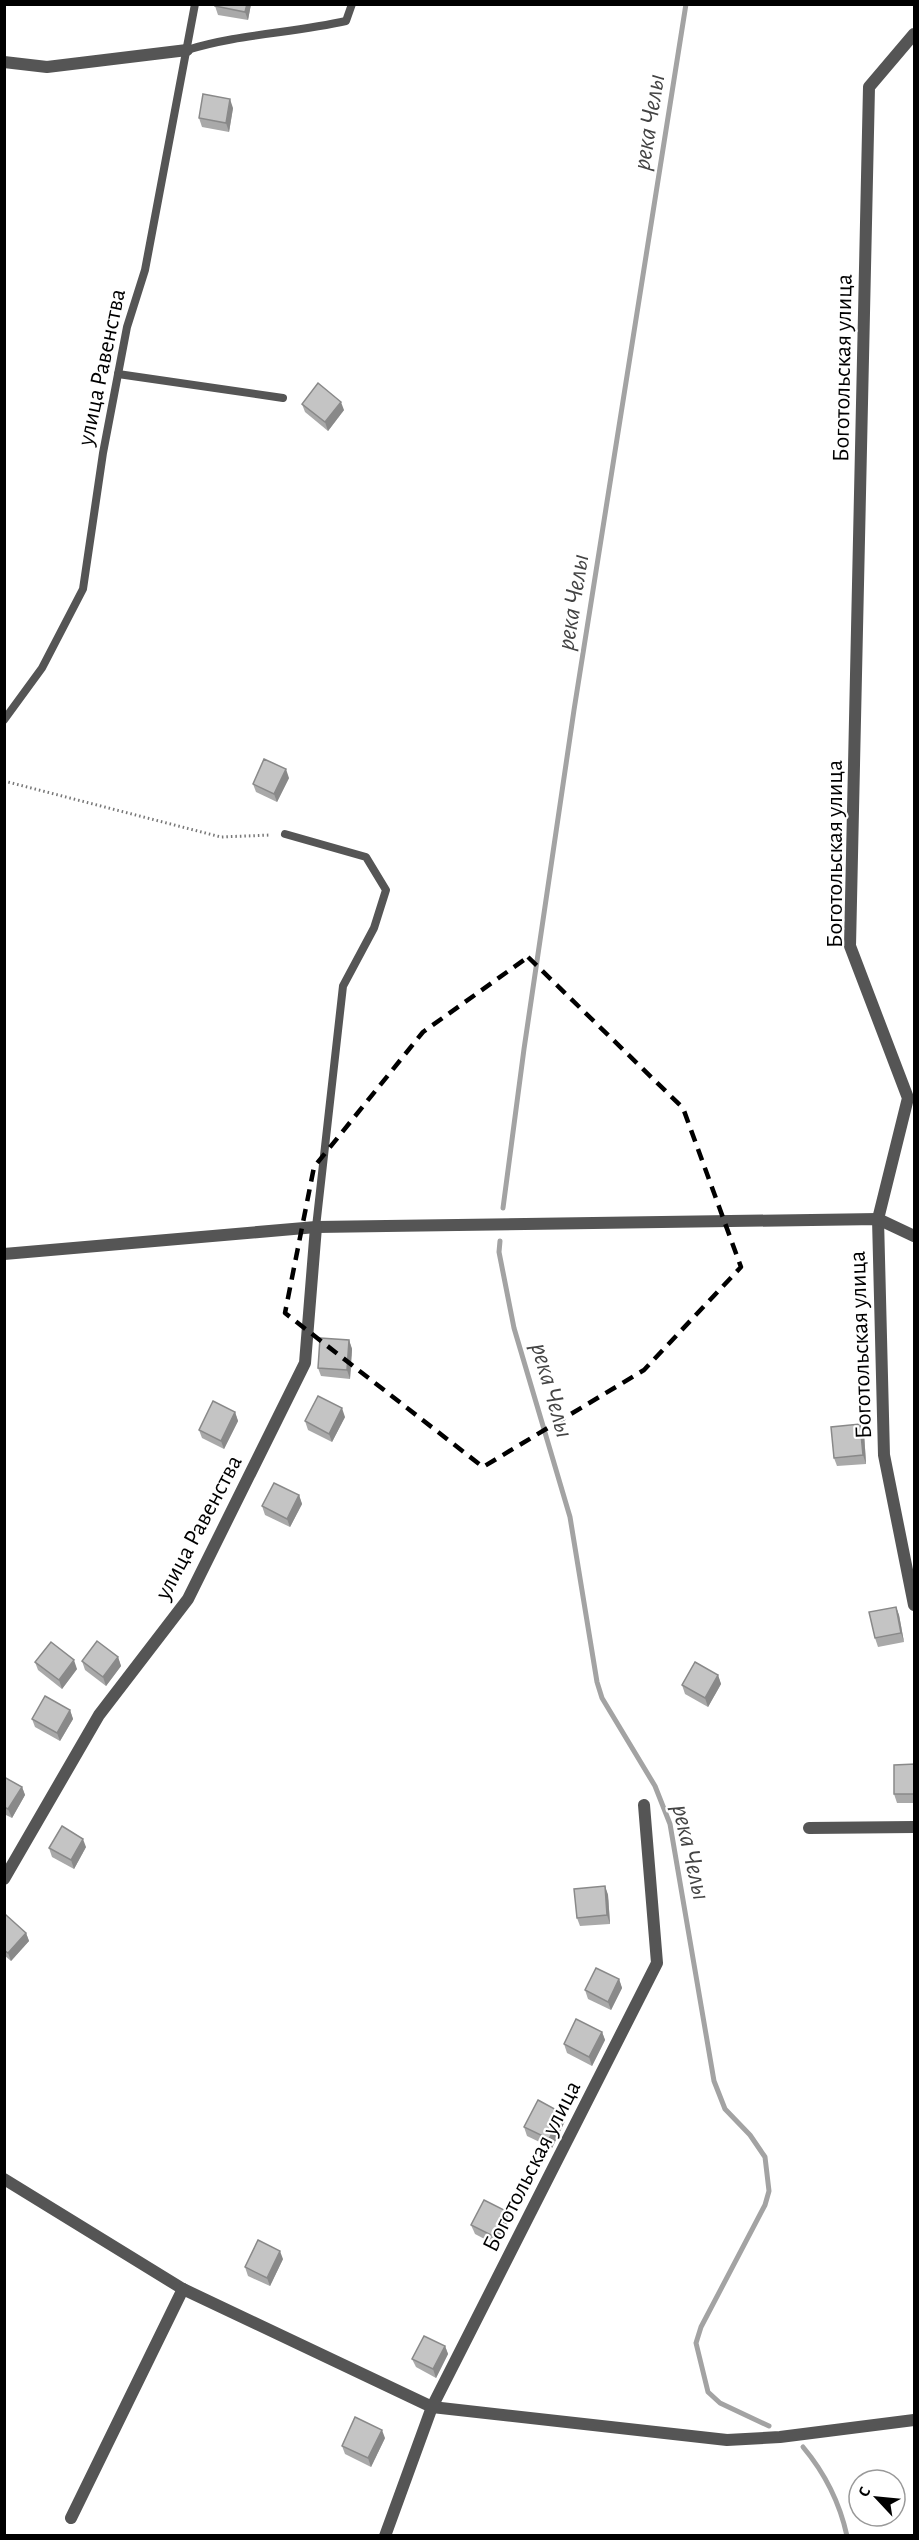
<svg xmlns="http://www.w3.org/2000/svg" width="919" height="2540" font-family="'Alegreya Sans',sans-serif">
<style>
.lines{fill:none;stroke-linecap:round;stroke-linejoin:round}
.stream{stroke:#a3a3a3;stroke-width:5}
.path{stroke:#777;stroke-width:3;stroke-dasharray:1.5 3;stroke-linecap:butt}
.lane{stroke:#555;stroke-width:8}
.street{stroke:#555;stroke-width:12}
.wall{fill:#a9a9a9}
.shaded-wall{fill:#898989}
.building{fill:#c4c4c4;stroke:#898989;stroke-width:1.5}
.marked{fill:none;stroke:#000;stroke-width:4.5;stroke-dasharray:12 8;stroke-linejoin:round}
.labels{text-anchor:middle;stroke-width:4.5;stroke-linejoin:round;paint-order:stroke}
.street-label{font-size:24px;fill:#000;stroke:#fff}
.water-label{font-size:26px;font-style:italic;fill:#444;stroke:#fff}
</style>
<rect width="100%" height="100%" fill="#fff"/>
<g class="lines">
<g class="stream">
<polyline points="503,1208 524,1049 574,710 686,4"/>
<polyline points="500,1241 499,1252 514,1328 570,1517 597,1682 602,1698 655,1786 670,1824 714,2081 725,2109 750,2135 765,2157 769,2191 765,2205 701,2327 696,2343 708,2392 720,2403 769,2426"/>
<path d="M803 2447C824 2472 840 2504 847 2536"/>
</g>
<polyline class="path" points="4,781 221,837 271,835"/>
<g class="lane">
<path d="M187 50C238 34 293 33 346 21L352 4"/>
<polyline points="118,374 283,398"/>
<polyline points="4,720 42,668 83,589 103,453 127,327 145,270 195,4"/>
<polyline points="285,834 366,857 386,890 374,928 343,986 316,1227"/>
</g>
<g class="street">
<polyline points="914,34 869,87 850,946 908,1098 878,1219 884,1455 914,1605"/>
<polyline points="4,62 47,67 187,50"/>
<polyline points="4,1254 316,1227 878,1219 914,1236"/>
<polyline points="809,1828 914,1827"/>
<polyline points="4,1879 99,1715 188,1599 305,1363 316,1227"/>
<polyline points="4,2179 183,2289 432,2407 727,2440 780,2437 914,2420"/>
<polyline points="71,2518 183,2289"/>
<polyline points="385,2536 432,2407 657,1963 644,1805"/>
</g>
</g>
<g class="wall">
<polygon points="251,4 248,20 218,15 215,6"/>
<polygon points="233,108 229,132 202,127 199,118"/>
<polygon points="302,404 344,410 328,431 305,412"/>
<polygon points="289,778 277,802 256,792 253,784"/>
<polygon points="349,1340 352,1349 350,1379 321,1376 318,1368"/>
<polygon points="235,1412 238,1421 224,1449 202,1438 199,1430"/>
<polygon points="345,1417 332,1442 308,1430 305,1421"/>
<polygon points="860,1424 864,1433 866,1464 837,1466 834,1458"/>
<polygon points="299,1495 302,1504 290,1527 265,1515 262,1506"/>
<polygon points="896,1607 899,1615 904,1642 878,1647 875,1638"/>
<polygon points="118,1657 121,1666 106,1686 85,1670 82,1661"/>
<polygon points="35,1662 77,1669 62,1689 38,1670"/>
<polygon points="718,1675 721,1684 708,1707 685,1694 682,1685"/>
<polygon points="70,1710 73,1719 60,1741 35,1727 32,1719"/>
<polygon points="915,1764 915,1803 897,1803 894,1794"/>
<polygon points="4,1777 22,1787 25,1795 12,1818 6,1815 4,1817"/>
<polygon points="86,1847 74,1869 52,1857 49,1848"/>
<polygon points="605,1886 608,1895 610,1924 580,1926 577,1918"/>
<polygon points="4,1916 26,1933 29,1941 11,1961 4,1955"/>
<polygon points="619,1979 622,1988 611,2010 588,1999 585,1990"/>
<polygon points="602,2032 605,2040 592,2066 567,2053 564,2044"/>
<polygon points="562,2113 565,2121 552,2148 527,2136 524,2127"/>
<polygon points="506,2211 509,2220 496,2245 475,2234 471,2225"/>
<polygon points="283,2259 270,2286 248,2276 245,2267"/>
<polygon points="445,2346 448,2354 436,2378 416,2367 412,2359"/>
<polygon points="385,2438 371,2467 345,2454 342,2446"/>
</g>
<g class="shaded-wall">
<polygon points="247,4 251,4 248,20 245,12"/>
<polygon points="230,99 233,108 229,132 226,123"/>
<polygon points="341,402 344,410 328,431 325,422"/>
<polygon points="286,769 289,778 277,802 274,794"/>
<polygon points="349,1340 352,1349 350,1379 347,1370"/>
<polygon points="342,1408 345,1417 332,1442 329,1434"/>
<polygon points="235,1412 238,1421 224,1449 221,1441"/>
<polygon points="860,1424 864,1433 866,1464 863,1455"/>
<polygon points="299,1495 302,1504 290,1527 287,1519"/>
<polygon points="896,1607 899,1615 904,1642 901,1633"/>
<polygon points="118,1657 121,1666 106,1686 103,1677"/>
<polygon points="74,1660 77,1669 62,1689 59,1680"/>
<polygon points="718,1675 721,1684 708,1707 705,1698"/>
<polygon points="70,1710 73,1719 60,1741 57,1733"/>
<polygon points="22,1787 25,1795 12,1818 8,1809"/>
<polygon points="83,1839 86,1847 74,1869 71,1860"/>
<polygon points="605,1886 608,1895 610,1924 607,1915"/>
<polygon points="26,1933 29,1941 11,1961 8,1953"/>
<polygon points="619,1979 622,1988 611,2010 608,2002"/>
<polygon points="602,2032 605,2040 592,2066 589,2057"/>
<polygon points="562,2113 565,2121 552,2148 549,2139"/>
<polygon points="506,2211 509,2220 496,2245 493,2236"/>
<polygon points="280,2251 283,2259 270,2286 267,2278"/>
<polygon points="445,2346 448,2354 436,2378 433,2369"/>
<polygon points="382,2430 385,2438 371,2467 368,2458"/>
</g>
<g class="building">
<polygon points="216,4 247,4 245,12 215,6"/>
<polygon points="203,94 230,99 226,123 199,118"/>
<polygon points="318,383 341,402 325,422 302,404"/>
<polygon points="264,759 286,769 274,794 253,784"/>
<polygon points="320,1338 349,1340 347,1370 318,1368"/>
<polygon points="318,1396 342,1408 329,1434 305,1421"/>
<polygon points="213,1401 235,1412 221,1441 199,1430"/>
<polygon points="860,1424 863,1455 834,1458 831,1427"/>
<polygon points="274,1483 299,1495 287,1519 262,1506"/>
<polygon points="896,1607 901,1633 875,1638 869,1612"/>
<polygon points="97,1641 118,1657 103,1677 82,1661"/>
<polygon points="51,1642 74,1660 59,1680 35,1662"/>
<polygon points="695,1662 718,1675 705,1698 682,1685"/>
<polygon points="45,1696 70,1710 57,1733 32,1719"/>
<polygon points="915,1764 915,1794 894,1794 894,1765"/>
<polygon points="4,1777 22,1787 8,1809 4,1807"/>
<polygon points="62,1826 83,1839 71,1860 49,1848"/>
<polygon points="605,1886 607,1915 577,1918 574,1889"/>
<polygon points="6,1915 26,1933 8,1953 4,1950 4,1916"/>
<polygon points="596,1968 619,1979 608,2002 585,1990"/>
<polygon points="576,2019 602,2032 589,2057 564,2044"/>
<polygon points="538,2100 562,2113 549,2139 524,2127"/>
<polygon points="484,2200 506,2211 493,2236 471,2225"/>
<polygon points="258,2240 280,2251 267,2278 245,2267"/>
<polygon points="424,2336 445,2346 433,2369 412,2359"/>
<polygon points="355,2417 382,2430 368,2458 342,2446"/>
</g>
<path class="marked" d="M528 957 683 1108 741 1267 644 1370 483 1467 285 1313 314 1167 423 1032Z"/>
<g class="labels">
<g class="street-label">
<text transform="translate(101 367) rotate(-78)" y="8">улица Равенства</text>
<text transform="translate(842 368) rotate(-89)" y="8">Боготольская улица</text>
<text transform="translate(834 854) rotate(-90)" y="8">Боготольская улица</text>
<text transform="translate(860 1345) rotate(-92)" y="8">Боготольская улица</text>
<text transform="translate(198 1527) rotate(-62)" y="8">улица Равенства</text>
<text transform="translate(531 2166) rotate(-63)" y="8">Боготольская улица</text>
</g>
<g class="water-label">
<text transform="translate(648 122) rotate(-81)" y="9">река Челы</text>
<text transform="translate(572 602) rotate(-81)" y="9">река Челы</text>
<text transform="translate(553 1390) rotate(74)" y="9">река Челы</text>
<text transform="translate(692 1852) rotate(77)" y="9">река Челы</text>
</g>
</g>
<rect width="919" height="2540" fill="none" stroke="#000000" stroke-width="12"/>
<g transform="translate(877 2498) rotate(296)"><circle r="28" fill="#ffffff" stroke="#999999" stroke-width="1.5"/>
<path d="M0-4.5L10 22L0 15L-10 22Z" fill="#000000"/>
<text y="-9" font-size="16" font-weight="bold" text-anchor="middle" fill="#000000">С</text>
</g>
</svg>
